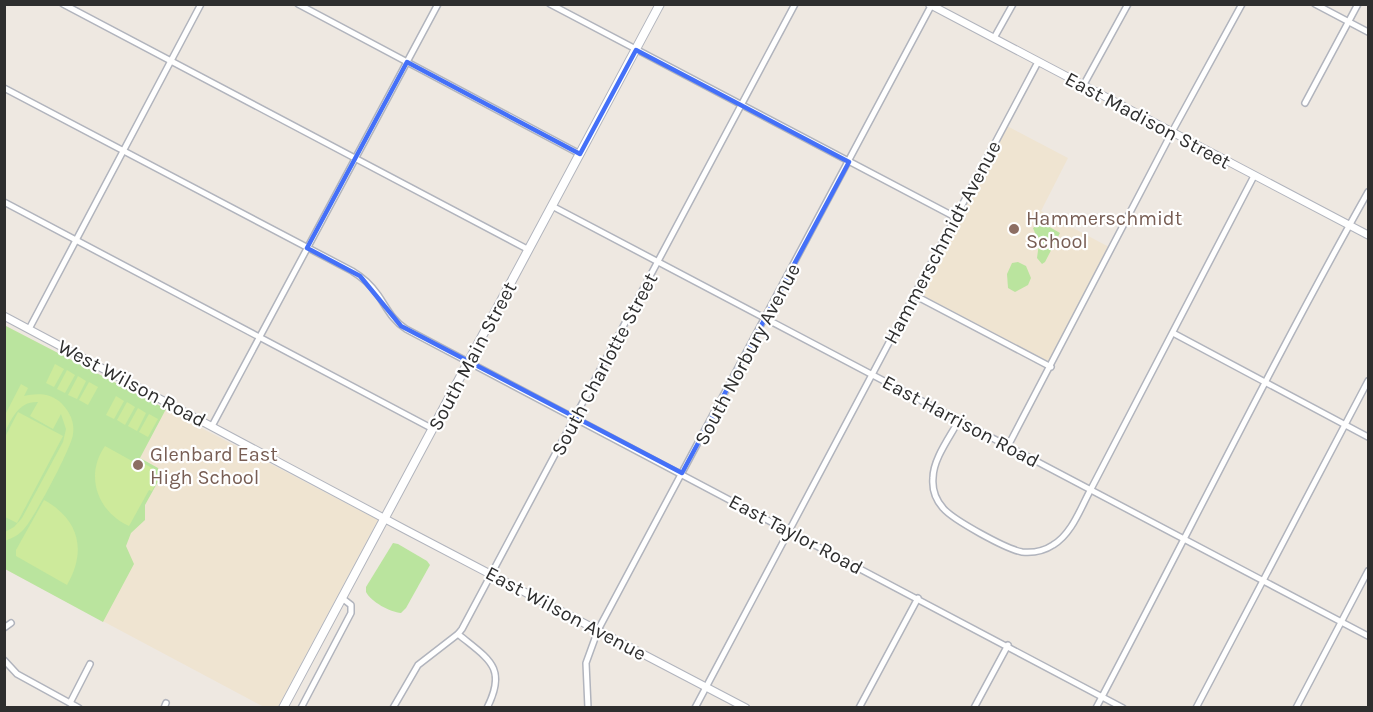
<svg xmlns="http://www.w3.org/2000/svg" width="1373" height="712" font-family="Karla,sans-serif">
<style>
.education{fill:#efe4d1}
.green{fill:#bae49e}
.pitch{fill:#cdea9b}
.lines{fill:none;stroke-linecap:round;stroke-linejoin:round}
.minor-casing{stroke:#b1b4bd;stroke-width:8}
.tertiary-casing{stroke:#b1b4bd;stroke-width:9}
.secondary-casing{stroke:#b1b4bd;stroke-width:10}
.minor{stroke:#fff;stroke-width:5}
.tertiary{stroke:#fff;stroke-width:7}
.secondary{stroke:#fff;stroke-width:8}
.marked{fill:none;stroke:#4470f8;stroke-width:4.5;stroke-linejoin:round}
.education-dot{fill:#8d6e63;stroke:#fff;stroke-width:2}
.labels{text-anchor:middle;stroke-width:4.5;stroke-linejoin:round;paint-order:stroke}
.street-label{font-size:20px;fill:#2e2e2e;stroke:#fff}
.education-label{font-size:20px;fill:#785e54;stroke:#fff;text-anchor:start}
</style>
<rect width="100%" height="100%" fill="#eee8e1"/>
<g class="education">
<polygon points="1007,126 1068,158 1041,211 1109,247 1049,362 918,293"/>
<polygon points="4,325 378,520 278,707 264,707 5,569"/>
</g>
<g class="green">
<polygon points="1038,225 1046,225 1060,233 1045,262 1042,264 1037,258 1039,243 1033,228"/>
<polygon points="1018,262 1026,266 1031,278 1028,285 1015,292 1008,288 1007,274 1012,263"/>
<polygon points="4,325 166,409 140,458 158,468 160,478 145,505 145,520 131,533 126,546 134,564 103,622 5,569"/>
<path d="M393 543 398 544 427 561 430 565 406 608 401 613C390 612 371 602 366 592V587Z"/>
</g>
<g class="pitch">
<polygon points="55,364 64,369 54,387 46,383"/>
<polygon points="67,370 75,375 65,393 57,389"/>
<polygon points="78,376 86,381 77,399 68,395"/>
<polygon points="89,382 98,387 88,405 79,400"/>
<path d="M21 384 28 388 24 396C36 393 49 393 59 401 69 410 75 421 73 434 72 447 34 518 24 529 19 535 12 538 5 541V532L14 527 22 518 63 442 66 429 61 414 53 429 30 416 38 402C19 401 12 418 5 432V415Z"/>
<polygon points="116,396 124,401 114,419 106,415"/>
<polygon points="127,402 135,407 125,425 117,420"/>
<polygon points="138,408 146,413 137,431 128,426"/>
<polygon points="18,412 63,436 17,523 5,517 5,437"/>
<polygon points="149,414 158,419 148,437 139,432"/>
<path d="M105 446 141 466 143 463 152 468 154 480 157 481 152 491 149 490 129 526C98 512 84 476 105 446Z"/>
<path d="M44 500C79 519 87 551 67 585L16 556V550Z"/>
</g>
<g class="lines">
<g class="minor-casing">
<g id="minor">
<polyline points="63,4 529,250"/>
<polyline points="298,4 580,154"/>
<polyline points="550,4 955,217"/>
<polyline points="1315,4 1368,32"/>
<polyline points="994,38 1013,4"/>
<polyline points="1083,86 1128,4"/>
<path d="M4 88 352 271C362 277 371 285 378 295 387 308 392 320 406 329L1123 708"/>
<polyline points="1305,103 1358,4"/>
<polyline points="4,202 433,429"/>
<polyline points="552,206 1368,636"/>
<polyline points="914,295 1051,367"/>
<polyline points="29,329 201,4"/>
<polyline points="1173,333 1368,437"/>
<path d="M959 420C950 437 933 459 933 478 932 489 936 500 943 508 953 520 1006 549 1022 552 1033 553 1044 551 1053 545 1072 534 1081 507 1091 489L1254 176"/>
<polyline points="212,426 438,4"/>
<polyline points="1008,446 1172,132 1242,4"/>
<polyline points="4,628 11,623"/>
<path d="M458 634C488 659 508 667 487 708"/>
<polyline points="4,660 17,674 79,708"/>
<polyline points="70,703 90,664"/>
<polyline points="164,708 166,703"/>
<polyline points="301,708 351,613 351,605 342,598"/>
<polyline points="393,708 418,665 458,634 462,629 795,4"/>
<polyline points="588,708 586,663 598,630 931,6"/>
<polyline points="695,708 1038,62"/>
<polyline points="859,708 918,598"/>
<polyline points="974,708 1008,645"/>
<path d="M1096 708C1187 536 1273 361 1368 192"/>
<polyline points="1196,708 1368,381"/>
<polyline points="1296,708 1368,571"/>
</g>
</g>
<g class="tertiary-casing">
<g id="tertiary">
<polyline points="929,4 1368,235"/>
<polyline points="4,316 406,530 746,708"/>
</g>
</g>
<g class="secondary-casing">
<polyline id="secondary" points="283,708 660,4"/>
</g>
<use href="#minor" class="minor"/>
<use href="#tertiary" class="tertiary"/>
<use href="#secondary" class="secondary"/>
</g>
<path class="marked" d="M636 50 849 162 682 473 401 326 360 276 307 248 407 62 580 154Z"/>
<g class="education-dot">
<circle cx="1014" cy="229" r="6"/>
<circle cx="138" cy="465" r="6"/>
</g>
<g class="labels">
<g class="street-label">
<text transform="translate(1148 120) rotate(28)" y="7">East Madison Street</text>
<text transform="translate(942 242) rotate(-62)" y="7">Hammerschmidt Avenue</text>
<text transform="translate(747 354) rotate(-62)" y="7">South Norbury Avenue</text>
<text transform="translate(472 356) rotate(-62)" y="7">South Main Street</text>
<text transform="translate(604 364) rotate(-62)" y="7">South Charlotte Street</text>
<text transform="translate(132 383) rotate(28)" y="7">West Wilson Road</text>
<text transform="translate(961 421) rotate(28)" y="7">East Harrison Road</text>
<text transform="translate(796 534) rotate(28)" y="7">East Taylor Road</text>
<text transform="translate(566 613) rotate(28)" y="7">East Wilson Avenue</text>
</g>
<g class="education-label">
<text x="1026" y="225">Hammerschmidt<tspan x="1026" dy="23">School</tspan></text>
<text x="150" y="461">Glenbard East<tspan x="150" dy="23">High School</tspan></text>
</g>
</g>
<rect width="1373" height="712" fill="none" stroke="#2e2e2e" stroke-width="12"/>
</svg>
